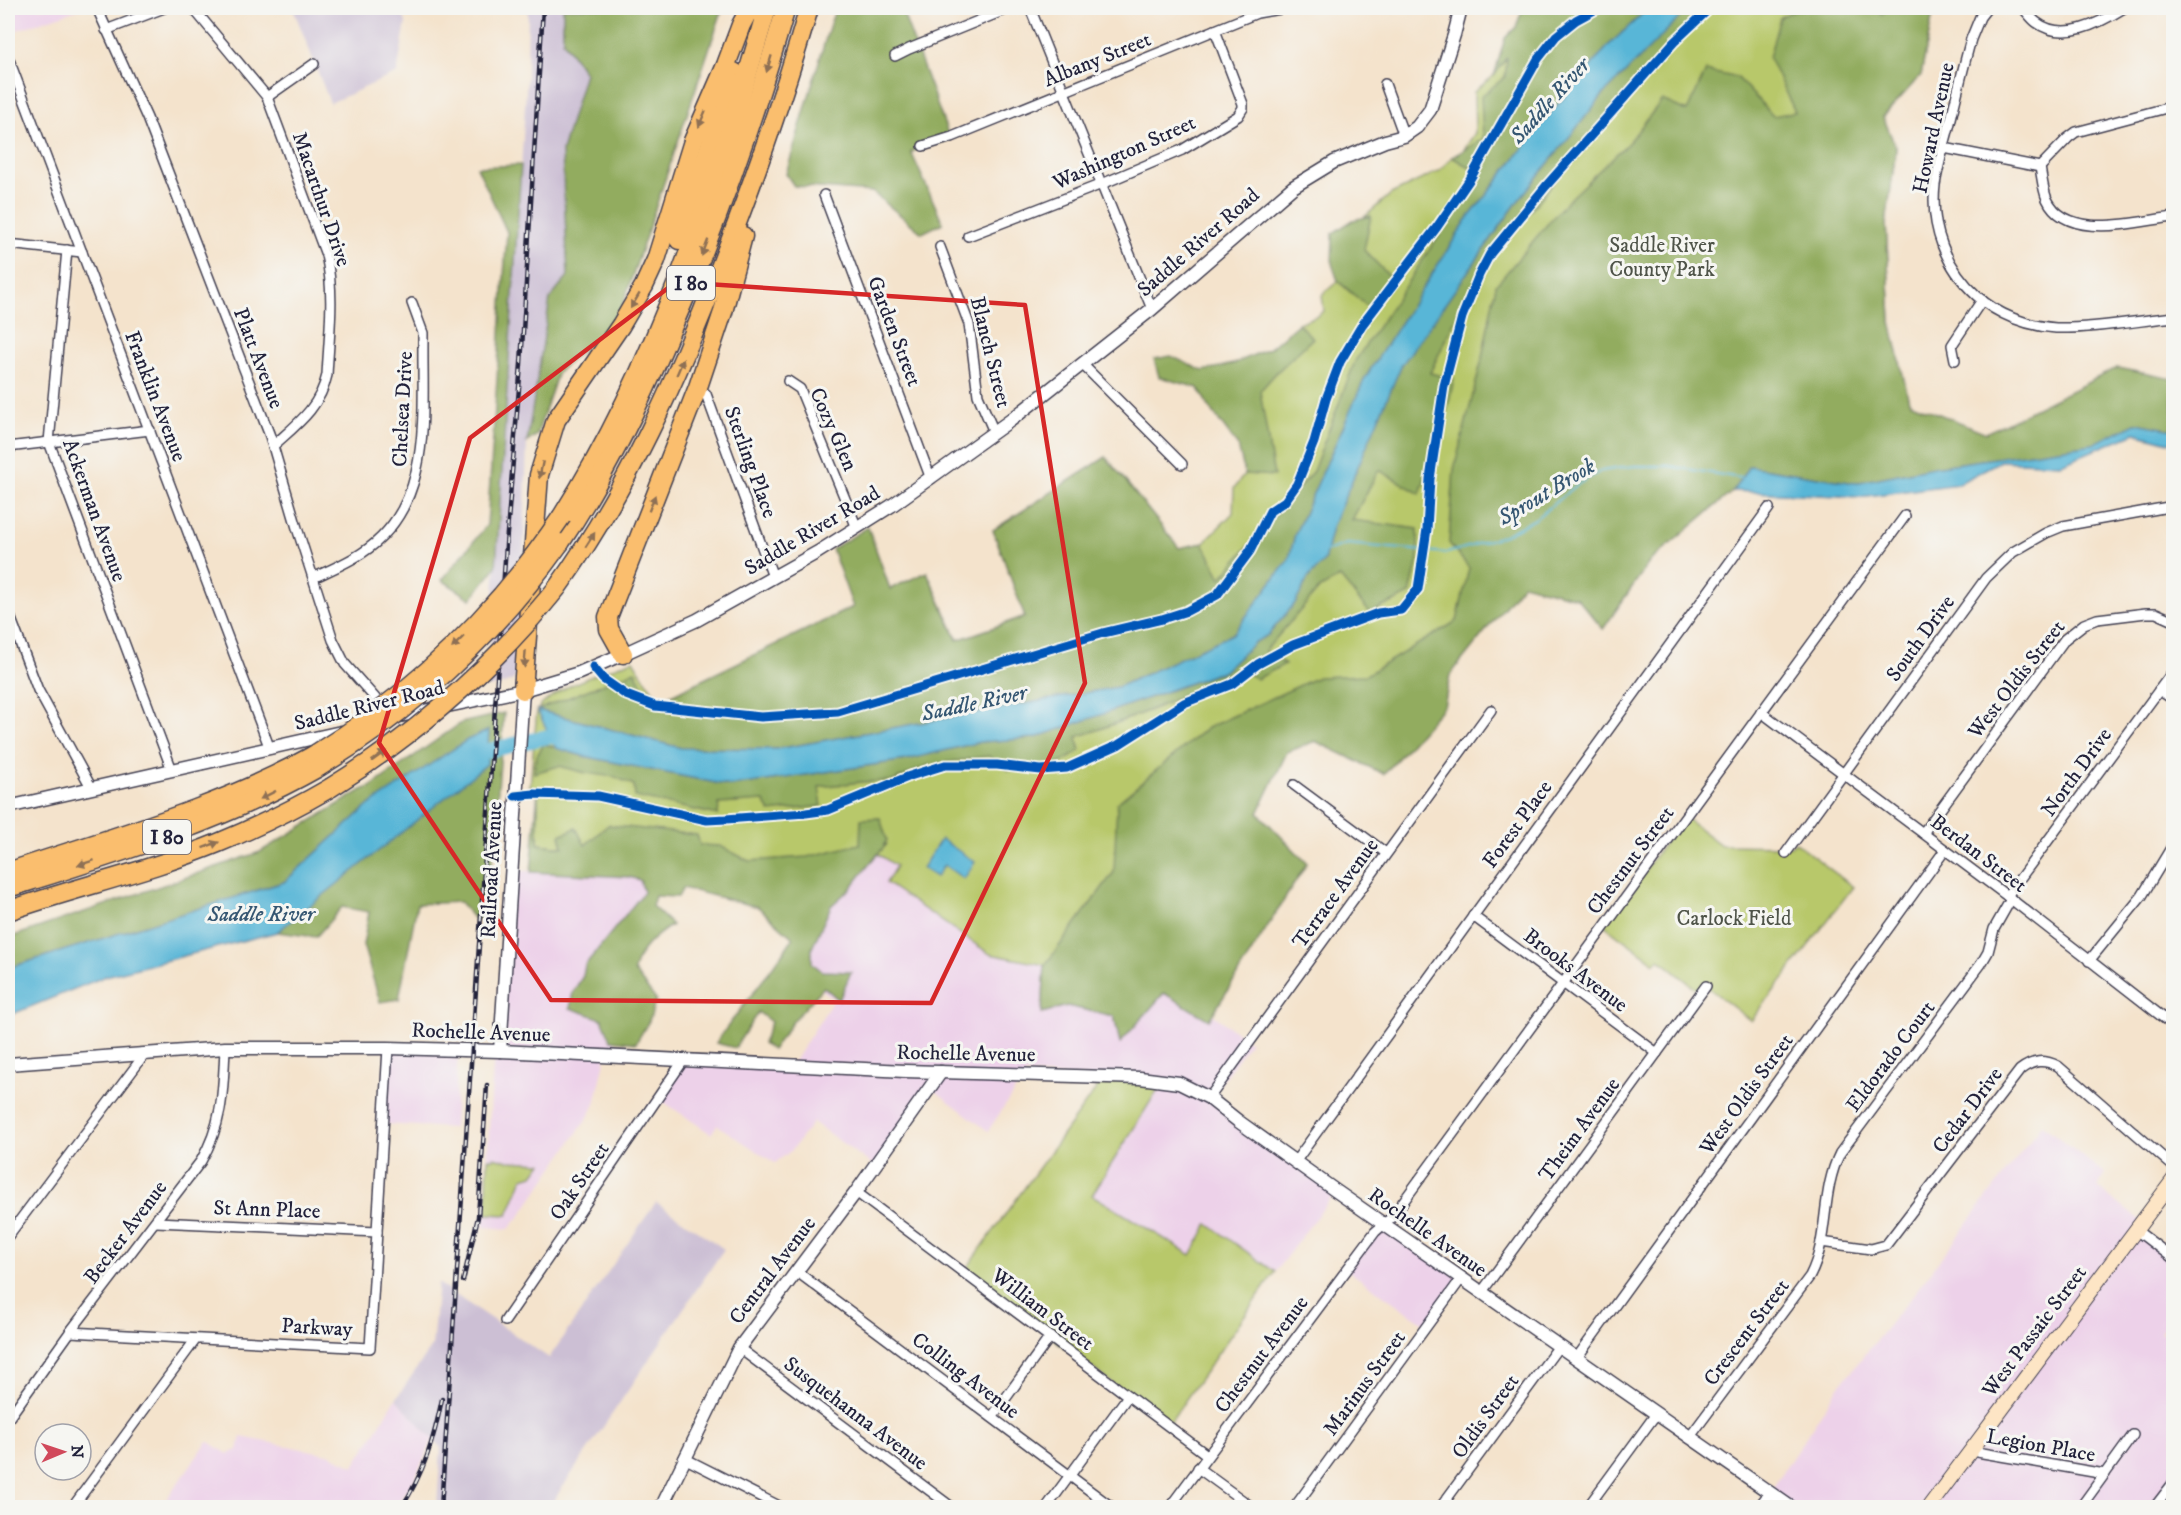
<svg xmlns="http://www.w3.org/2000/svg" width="2181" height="1515" font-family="'IM FELL DW Pica',serif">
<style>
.built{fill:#edd1e9}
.industrial{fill:#ccbfd4}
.green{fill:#b8c86b;stroke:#6d7553;stroke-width:1.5}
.forest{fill:#92ac5f;stroke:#5a674d;stroke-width:1.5}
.water{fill:#59b6d7;stroke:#3e6c89;stroke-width:1.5}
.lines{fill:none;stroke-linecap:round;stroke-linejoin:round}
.stream{stroke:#59b6d7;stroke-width:2}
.river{stroke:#59b6d7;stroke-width:15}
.minor-casing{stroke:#423f51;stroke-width:12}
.tertiary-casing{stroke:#423f51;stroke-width:15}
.secondary-casing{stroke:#423f51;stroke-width:16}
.motorway-casing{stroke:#423f51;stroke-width:21}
.minor{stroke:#fff;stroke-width:9}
.tertiary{stroke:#fff;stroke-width:12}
.secondary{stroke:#fde5c5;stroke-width:14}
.motorway{stroke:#fabe6e;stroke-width:18}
.rail-casing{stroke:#22223b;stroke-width:4.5}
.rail{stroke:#f6f6f2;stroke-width:2;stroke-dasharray:7;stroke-linecap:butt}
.motorway-bridge-casing{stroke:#423f51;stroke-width:21;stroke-linecap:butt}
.motorway-bridge{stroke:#fabe6e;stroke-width:18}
.cycleway-casing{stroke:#f6f6f2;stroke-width:13}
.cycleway{stroke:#0057b8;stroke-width:9}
.oneway{fill:#8e7054}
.marked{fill:none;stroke:#d62828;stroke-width:4.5;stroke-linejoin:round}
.labels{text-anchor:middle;stroke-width:6;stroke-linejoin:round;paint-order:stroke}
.shield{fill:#f6f6f2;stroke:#626272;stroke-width:1.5}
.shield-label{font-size:20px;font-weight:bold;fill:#22223b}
.street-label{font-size:21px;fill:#22223b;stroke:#f6f6f2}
.park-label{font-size:21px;fill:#4f5449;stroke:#f6f6f2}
.water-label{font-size:22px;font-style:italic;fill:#355672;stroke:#f6f6f2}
</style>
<rect width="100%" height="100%" fill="#f6f6f2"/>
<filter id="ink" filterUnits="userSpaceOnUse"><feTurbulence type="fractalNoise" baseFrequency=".0167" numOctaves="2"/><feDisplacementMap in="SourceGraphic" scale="12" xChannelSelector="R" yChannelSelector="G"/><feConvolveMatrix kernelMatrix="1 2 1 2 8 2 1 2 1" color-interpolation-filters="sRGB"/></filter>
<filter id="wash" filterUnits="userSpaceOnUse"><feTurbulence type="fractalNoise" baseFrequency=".008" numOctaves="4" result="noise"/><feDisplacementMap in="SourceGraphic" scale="24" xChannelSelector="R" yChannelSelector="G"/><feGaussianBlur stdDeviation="1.35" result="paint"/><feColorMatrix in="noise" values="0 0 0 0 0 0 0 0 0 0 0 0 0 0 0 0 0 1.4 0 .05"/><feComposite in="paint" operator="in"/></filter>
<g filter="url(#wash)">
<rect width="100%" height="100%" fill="#f4e3cc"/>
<g class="built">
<polygon points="8,8 83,8 8,33"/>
<polygon points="878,854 896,866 886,884 990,954 1045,965 1042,1012 1067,1006 1114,1016 1120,1043 1164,993 1208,1020 1212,1014 1250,1042 1210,1098 1336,1191 1275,1272 1208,1225 1191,1255 1092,1195 1164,1081 1026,1074 988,1131 930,1087 874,1166 813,1122 792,1150 775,1163 717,1125 711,1134 658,1098 683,1061 791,1066 834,999 780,958 803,927"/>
<polygon points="510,870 651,879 612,1057 606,1057 595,1104 590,1114 521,1215 509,1229 483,1227 494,1051 500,1051"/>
<polygon points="388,1048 458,1050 454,1128 383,1124"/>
<polygon points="2042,1125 2105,1174 2097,1187 2142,1222 2136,1230 2173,1259 2173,1312 2160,1332 2173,1338 2173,1482 2154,1507 1792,1508 1770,1492 1837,1389 1916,1291"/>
<polygon points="1383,1224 1461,1279 1428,1326 1347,1270"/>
<polygon points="396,1399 433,1439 414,1480 395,1507 160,1508 208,1441 228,1454 238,1450 241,1437 328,1454 354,1466"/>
</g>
<g class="industrial">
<polygon points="293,8 399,8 406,22 397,73 330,103"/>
<polygon points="528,8 563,8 563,41 585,73 562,151 568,276 550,299 527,442 520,661 518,673 513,680 504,684 488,688 527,75"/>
<polygon points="656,1202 724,1249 549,1507 437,1507 441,1448 396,1399 432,1346 438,1283 549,1358"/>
</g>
<g class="green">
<path d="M1555 8H1934L1921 75 1883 117 1896 148 1886 224 1891 322 1909 402 1986 433 2117 368 2173 379V430L2136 423 1749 466 1733 491 1650 561 1603 629 1577 598 1523 584 1450 675 1444 706 1384 774 1315 741 1287 752 1258 813 1307 863 1209 1020 1164 993 1120 1043 1114 1016 1067 1006 1042 1013 1045 965 990 954 886 883 896 866 878 854 886 845 759 869 538 844V788L530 787 537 710C556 686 604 672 633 660L659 701 853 607 868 527 890 589 927 572 958 640 1025 616 993 530 1106 457 1179 548 1203 543 1233 513 1234 488 1245 474H1254L1257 463 1212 399 1302 327 1298 323 1317 316 1324 311 1322 295 1338 281 1349 291 1338 240 1391 194 1439 171 1452 157 1457 160 1475 133 1474 92 1493 76 1518 43Z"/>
<polygon points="1684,817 1721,845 1791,846 1795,842 1853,887 1751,1021 1706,986 1701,993 1659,959 1655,963 1604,925"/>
<polygon points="1105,1076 1164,1080 1092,1195 1191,1255 1208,1224 1275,1272 1168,1425 964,1272"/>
<polygon points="494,1157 508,1161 542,1163 533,1175 523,1178 508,1215 486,1214 488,1159 494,1159"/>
</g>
<g class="forest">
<polygon points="563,8 723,8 618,319 558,372 537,435 527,442 550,299 568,276 562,151 585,73 563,41"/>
<polygon points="836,8 905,8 904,16 950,139 911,152 943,223 922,233 872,192 794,186 786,174 829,27"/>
<polygon points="1523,8 1649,8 1610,44 1552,111 1466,221 1365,378 1295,534 1289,559 1233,634 1118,687 777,749 681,748 537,710 635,671 648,697 659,701 853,607 832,549 868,527 890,589 927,572 957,640 1025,617 993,530 1106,457 1179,548 1203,543 1221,578 1313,471 1355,361 1480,174 1452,157 1483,139 1481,96 1505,77 1507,57 1494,76 1505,38 1516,27"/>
<path d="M1688 8H1710L1670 46 1631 87 1497 252 1456 318 1430 373 1454 379 1446 414 1420 494 1379 470 1352 520 1418 529V560L1410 594 1370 613 1340 577 1319 589 1265 651 1285 664 1257 679 1239 669C1187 697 1133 718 1077 737L1080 751 1053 768 1008 770 989 756 929 765 893 781 862 782 819 787 822 806 770 812 764 801 719 804 718 815 635 797 634 785 615 777 586 773 559 766 534 773 536 757 544 744 583 756 731 786 906 760 980 742 1035 738 1224 671 1255 642 1268 635 1296 602 1308 578 1324 561 1332 527 1401 366 1518 201 1602 96Z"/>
<polygon points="1800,8 1873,8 1882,14 1887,8 1934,8 1921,75 1883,117 1896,148 1886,224 1891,322 1909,402 1986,433 2117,368 2173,379 2173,430 2136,423 2094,444 1933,467 1855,483 1749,466 1733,491 1650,561 1603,629 1577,598 1523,584 1450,675 1444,706 1384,774 1315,741 1287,752 1258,813 1307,863 1209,1020 1164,993 1120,1043 1114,1016 1067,1006 1042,1013 1045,965 1114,872 1117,803 1207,728 1318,677 1366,675 1457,621 1469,568 1449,543 1454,469 1481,363 1496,285 1566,202 1630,141 1662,100 1687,111 1706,71 1738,78 1773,116 1795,112 1769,58 1780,17"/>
<polygon points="521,165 496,567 471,599 442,580 487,525 507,232 477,167"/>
<polygon points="1371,216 1364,250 1393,280 1367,306 1338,281 1332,264 1333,233 1353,220"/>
<polygon points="1298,324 1313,338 1276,373 1260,391 1274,476 1245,474 1238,446 1209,407 1198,388 1159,377 1154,359 1171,356 1203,371 1233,364 1270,348"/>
<polygon points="504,713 488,915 475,920 460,902 417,904 399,999 380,1002 363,945 369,912 342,907 316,937 277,932 469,767 369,805 284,882 8,968 8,938 260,852 362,790 370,787 461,723"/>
<path d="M538 788V844L563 847 560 835 576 828 585 845 608 825 697 835 700 845 720 846 749 861 807 857 860 844 861 819 880 818 887 840 884 845 887 844 874 858 851 888 831 906 812 948V963L822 971 851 972 839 1000 824 987 794 1020 772 1050 763 1043 771 1022 758 1012 735 1048 716 1043C740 1007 769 975 793 938L758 907 683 888 678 897 655 896 652 906 672 925C655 936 638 949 634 971L656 1000 649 1021 636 1043 611 1040 602 1019 570 1008 573 992 583 976 585 965 644 892 640 880 629 877 531 872Z"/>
</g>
<g class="water">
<polygon points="1649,8 1689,8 1602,96 1518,201 1401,366 1332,527 1324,561 1308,578 1296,602 1268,635 1255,642 1224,671 1035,738 980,742 906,760 731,786 583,756 556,748 537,710 681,748 777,749 1118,687 1233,634 1289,559 1295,534 1365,378 1466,221 1552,111 1610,44"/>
<polygon points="2136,423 2173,430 2173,443 2135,433 2061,464 2000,461 1958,484 1860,497 1733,491 1749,466 1855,483 1933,467 2093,444"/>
<polygon points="489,730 487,764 277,932 106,976 8,1016 8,968 284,882 369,805 467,740"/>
<polygon points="941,839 975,862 964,879 944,865 936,877 922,868"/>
</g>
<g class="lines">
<polyline class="stream" points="1326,551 1347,544 1447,553 1471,546 1505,535 1535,519 1577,485 1601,471 1634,466 1669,466 1741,478"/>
<polyline class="river" points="470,755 550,736 569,741"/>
</g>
</g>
<g filter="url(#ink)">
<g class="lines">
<g class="minor-casing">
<g id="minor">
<polyline points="97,8 147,118 270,436 297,528 333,640 345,664 375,698 382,711"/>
<path d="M193 8 267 97 326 255C335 294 329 335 327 375 320 408 296 425 273 446"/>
<polyline points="1030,8 1152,309"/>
<path d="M1987 8 1980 17 1971 39C1963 68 1956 98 1949 127 1944 146 1938 166 1935 185 1930 227 1946 268 1977 296 1998 315 2027 326 2056 328 2093 329 2136 321 2174 317"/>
<path d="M2023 8C2027 12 2031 18 2036 22 2063 43 2100 23 2124 8"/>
<polyline points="106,30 164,8"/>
<polyline points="895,56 909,49 1010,8"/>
<polyline points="8,57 270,749"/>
<polyline points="1385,84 1404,136"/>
<polyline points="267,97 314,64"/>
<polyline points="923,146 952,137 1257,13 1286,8"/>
<polyline points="1944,148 2040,167"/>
<path d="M2040 167C2042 178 2043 190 2047 199 2067 242 2137 221 2174 217"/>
<polyline points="2040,167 2068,138 2076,132 2174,106"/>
<polyline points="824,195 931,479"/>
<polyline points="968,236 1102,184 1182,150 1238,116 1243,108 1243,104 1215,30"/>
<polyline points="8,244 82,252"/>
<polyline points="940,247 969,324 978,395 994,432"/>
<polyline points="67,250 49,442 172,770"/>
<polyline points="1955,360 1952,345 1982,300"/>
<polyline points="1082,364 1182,464"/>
<polyline points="788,381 800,389 857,528"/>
<polyline points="706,394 773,577"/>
<polyline points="8,447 150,430"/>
<path d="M313 578C330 570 347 563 362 553 434 506 422 415 423 341V333L412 303"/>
<polyline points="8,611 38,690 91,787"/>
<polyline points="2159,690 2174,700"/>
<polyline points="1761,712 2007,896 2174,1026"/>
<polyline points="1294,785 1386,853"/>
<polyline points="1923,833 2065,639 2084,624 2097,619 2146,613 2156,613 2174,621"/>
<polyline points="1786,853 1986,578 2013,552 2046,533 2063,526 2174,506"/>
<polyline points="2007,896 2174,670"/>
<polyline points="1473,916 1657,1053"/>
<polyline points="2089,961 2142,896 2174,843"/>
<polyline points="1209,1098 1491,710"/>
<polyline points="1295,1162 1769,508"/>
<polyline points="856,1192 1207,1455"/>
<polyline points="156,1222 377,1232"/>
<polyline points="2136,1230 2174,1259"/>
<polyline points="8,1236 145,1054"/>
<path d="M1821 1242 1871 1249 1886 1245 2020 1070C2033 1060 2044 1059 2058 1066L2174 1167"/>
<polyline points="796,1271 1113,1508"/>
<polyline points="1481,1293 1706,986"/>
<polyline points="505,1321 683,1061"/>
<polyline points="70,1332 370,1348 388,1048"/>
<polyline points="739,1348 953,1508"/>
<polyline points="1576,1359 1945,850"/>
<polyline points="992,1417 1050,1337"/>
<path d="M8 1419 70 1332 201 1161C223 1123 223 1091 225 1048"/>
<path d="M1689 1438 1810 1276C1830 1237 1820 1193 1840 1153L1981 964 1988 952 1994 929 2011 899"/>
<polyline points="1971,1451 2105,1474"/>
<polyline points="684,1458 783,1508"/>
<polyline points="1198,1468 1253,1508"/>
<polyline points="72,1508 196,1339"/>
<polyline points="1046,1508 1128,1396"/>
<polyline points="1169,1508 1375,1232 1392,1217 1905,516"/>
<polyline points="1294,1508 1461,1279"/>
<polyline points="1440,1508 1559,1346"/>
<polyline points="1587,1508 1656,1414"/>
<polyline points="1758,1508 1770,1492"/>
<polyline points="2080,1508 2133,1435"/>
<polyline points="2154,1508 2174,1482"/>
</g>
</g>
<g class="tertiary-casing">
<g id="tertiary">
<polyline points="395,717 523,690 579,673 623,654 697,620 818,552 891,506 1011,420 1152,309 1293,187 1334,162 1385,141 1404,136 1417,127 1430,110 1454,35 1461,8"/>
<polyline points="8,807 341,732"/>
<polyline points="500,1051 523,690"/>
<polyline points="8,1064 225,1048 388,1048 500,1051 905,1071 1140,1078 1179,1083 1209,1098 1238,1121 1336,1191 1792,1508"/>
<polyline points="661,1508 739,1348 856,1192 941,1072"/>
</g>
</g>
<g class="secondary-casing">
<polyline id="secondary" points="1928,1508 2174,1179"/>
</g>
<g class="motorway-casing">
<g id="motorway">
<polyline points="679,240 734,72"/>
<path d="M562 516C659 363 717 181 767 8"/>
<path d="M560 543C603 480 636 412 666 342 714 233 753 121 786 8"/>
<path d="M557 588C628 489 677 379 721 265 754 180 784 95 809 8"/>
<polyline points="623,654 609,629 608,617 698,387 723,312 743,236"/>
<polyline points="523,690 539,475 556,420 621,325 644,286 656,260 693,141 726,65 741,25 750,8"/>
<path d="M8 872C112 837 217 809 314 755"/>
<path d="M8 888C116 854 220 823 319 767"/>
<path d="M8 911C77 887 150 871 218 843 257 827 294 809 330 788"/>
</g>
</g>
<use href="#minor" class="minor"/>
<use href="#tertiary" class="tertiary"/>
<use href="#secondary" class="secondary"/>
<use href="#motorway" class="motorway"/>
<g class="rail-casing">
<g id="rail">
<polyline points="463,1281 478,1217 487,1085"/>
<path d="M401 1508C424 1474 434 1438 442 1399"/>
<polyline points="441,1508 506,545 521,364 543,8"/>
</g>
</g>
<use href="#rail" class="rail"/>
<g class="motorway-bridge-casing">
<g id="motorway-bridge">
<path d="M314 755C413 694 497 613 562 516"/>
<path d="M319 767C415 709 495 634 560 543"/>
<path d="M330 788C417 734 492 668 557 588"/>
</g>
</g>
<use href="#motorway-bridge" class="motorway-bridge"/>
<g class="cycleway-casing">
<g id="cycleway">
<polyline points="593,667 603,679 626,695 655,706 761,717 838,712 1103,633 1162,619 1187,611 1217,595 1250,551 1270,511 1285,501 1297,484 1314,442 1326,399 1340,362 1362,325 1437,227 1470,179 1538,59 1556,36 1576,20 1598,8"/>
<polyline points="515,796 534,794 598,796 707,820 726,819 806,813 828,810 910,776 945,765 997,765 1041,770 1067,768 1118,745 1184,703 1232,684 1258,664 1293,645 1378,613 1401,610 1418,589 1427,529 1430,479 1444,386 1462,317 1479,275 1490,254 1546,186 1674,42 1710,8"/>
</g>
</g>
<use href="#cycleway" class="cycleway"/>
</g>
<defs><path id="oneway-solid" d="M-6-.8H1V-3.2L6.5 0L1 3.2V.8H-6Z" transform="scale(1.5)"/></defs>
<g class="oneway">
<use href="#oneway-solid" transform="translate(769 64) rotate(107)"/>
<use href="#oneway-solid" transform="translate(702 119) rotate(113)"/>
<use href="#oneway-solid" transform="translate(705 248) rotate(111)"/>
<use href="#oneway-solid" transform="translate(635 301) rotate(121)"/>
<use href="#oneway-solid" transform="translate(680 367) rotate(-67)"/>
<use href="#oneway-solid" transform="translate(541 470) rotate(102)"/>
<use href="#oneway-solid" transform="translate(652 503) rotate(-69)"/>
<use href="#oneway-solid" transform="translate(590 540) rotate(-57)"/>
<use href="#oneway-solid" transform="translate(458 642) rotate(135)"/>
<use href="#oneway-solid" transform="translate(525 659) rotate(94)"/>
<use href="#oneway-solid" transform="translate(379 756) rotate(-35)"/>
<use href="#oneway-solid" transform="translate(268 795) rotate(153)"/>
<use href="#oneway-solid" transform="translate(211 845) rotate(-20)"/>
<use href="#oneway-solid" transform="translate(86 863) rotate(162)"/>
</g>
</g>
<path class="marked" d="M676 282 1025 305 1085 683 931 1003 551 1000 379 743 470 438Z"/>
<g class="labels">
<g class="shield">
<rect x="667" y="266" width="48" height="34" rx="4.5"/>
<rect x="143" y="820" width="48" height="34" rx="4.5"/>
</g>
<g class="shield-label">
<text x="691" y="290">I 80</text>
<text x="167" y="844">I 80</text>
</g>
<g class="street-label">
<text transform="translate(1097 59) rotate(-22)" y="7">Albany Street</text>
<text transform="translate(1933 128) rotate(-78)" y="7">Howard Avenue</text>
<text transform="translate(1124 152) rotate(-24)" y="7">Washington Street</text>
<text transform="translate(322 199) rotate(71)" y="7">Macarthur Drive</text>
<text transform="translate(1198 242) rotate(-41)" y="7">Saddle River Road</text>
<text transform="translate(895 331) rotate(69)" y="7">Garden Street</text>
<text transform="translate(991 352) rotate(76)" y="7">Blanch Street</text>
<text transform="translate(259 358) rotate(69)" y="7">Platt Avenue</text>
<text transform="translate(156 396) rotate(69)" y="7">Franklin Avenue</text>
<text transform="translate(402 409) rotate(-87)" y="7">Chelsea Drive</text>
<text transform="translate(834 429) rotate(66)" y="7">Cozy Glen</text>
<text transform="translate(751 462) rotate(70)" y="7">Sterling Place</text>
<text transform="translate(95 510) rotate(70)" y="7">Ackerman Avenue</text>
<text transform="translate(812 530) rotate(-31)" y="7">Saddle River Road</text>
<text transform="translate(1920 638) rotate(-54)" y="7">South Drive</text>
<text transform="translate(2016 679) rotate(-52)" y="7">West Oldis Street</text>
<text transform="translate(369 705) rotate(-14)" y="7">Saddle River Road</text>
<text transform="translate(2076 772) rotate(-54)" y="7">North Drive</text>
<text transform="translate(1517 824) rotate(-54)" y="7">Forest Place</text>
<text transform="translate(1979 853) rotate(37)" y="7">Berdan Street</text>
<text transform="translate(1630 860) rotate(-53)" y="7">Chestnut Street</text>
<text transform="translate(491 870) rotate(-87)" y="7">Railroad Avenue</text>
<text transform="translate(1335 893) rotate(-54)" y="7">Terrace Avenue</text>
<text transform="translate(1576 970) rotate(37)" y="7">Brooks Avenue</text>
<text transform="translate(481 1032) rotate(2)" y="7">Rochelle Avenue</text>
<text transform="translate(966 1053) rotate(1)" y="7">Rochelle Avenue</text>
<text transform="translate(1890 1056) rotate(-53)" y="7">Eldorado Court</text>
<text transform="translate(1746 1094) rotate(-54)" y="7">West Oldis Street</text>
<text transform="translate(1967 1110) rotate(-53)" y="7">Cedar Drive</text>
<text transform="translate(1579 1129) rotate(-54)" y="7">Theim Avenue</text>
<text transform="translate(579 1181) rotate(-56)" y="7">Oak Street</text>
<text transform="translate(267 1209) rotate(2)" y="7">St Ann Place</text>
<text transform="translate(125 1232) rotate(-53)" y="7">Becker Avenue</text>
<text transform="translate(1428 1232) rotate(35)" y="7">Rochelle Avenue</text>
<text transform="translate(772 1270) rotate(-53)" y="7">Central Avenue</text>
<text transform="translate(1043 1309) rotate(37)" y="7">William Street</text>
<text transform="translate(317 1327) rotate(3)" y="7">Parkway</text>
<text transform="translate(2034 1331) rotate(-53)" y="7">West Passaic Street</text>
<text transform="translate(1746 1332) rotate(-53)" y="7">Crescent Street</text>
<text transform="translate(1261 1354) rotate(-53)" y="7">Chestnut Avenue</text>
<text transform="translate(966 1375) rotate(37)" y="7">Colling Avenue</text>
<text transform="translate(1364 1383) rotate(-54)" y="7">Marinus Street</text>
<text transform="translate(856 1413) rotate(37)" y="7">Susquehanna Avenue</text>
<text transform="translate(1485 1416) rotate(-54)" y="7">Oldis Street</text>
<text transform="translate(2041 1445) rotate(10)" y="7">Legion Place</text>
</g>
<g class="park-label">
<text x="1662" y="252">Saddle River<tspan x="1662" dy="24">County Park</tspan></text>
<text x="1734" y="925">Carlock Field</text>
</g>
<g class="water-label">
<text transform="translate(1549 100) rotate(-48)" y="8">Saddle River</text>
<text transform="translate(1546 491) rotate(-31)" y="8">Sprout Brook</text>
<text transform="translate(974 702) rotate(-12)" y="8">Saddle River</text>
<text x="261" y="921">Saddle River</text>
</g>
</g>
<rect width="2181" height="1515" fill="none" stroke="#f6f6f2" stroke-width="30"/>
<g transform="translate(63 1452) rotate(88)"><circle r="28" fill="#f6f6f2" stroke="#a1a1a9" stroke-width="1.5"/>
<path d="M0-4.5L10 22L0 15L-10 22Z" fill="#d1495b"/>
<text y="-9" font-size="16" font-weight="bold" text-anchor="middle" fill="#22223b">N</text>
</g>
</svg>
